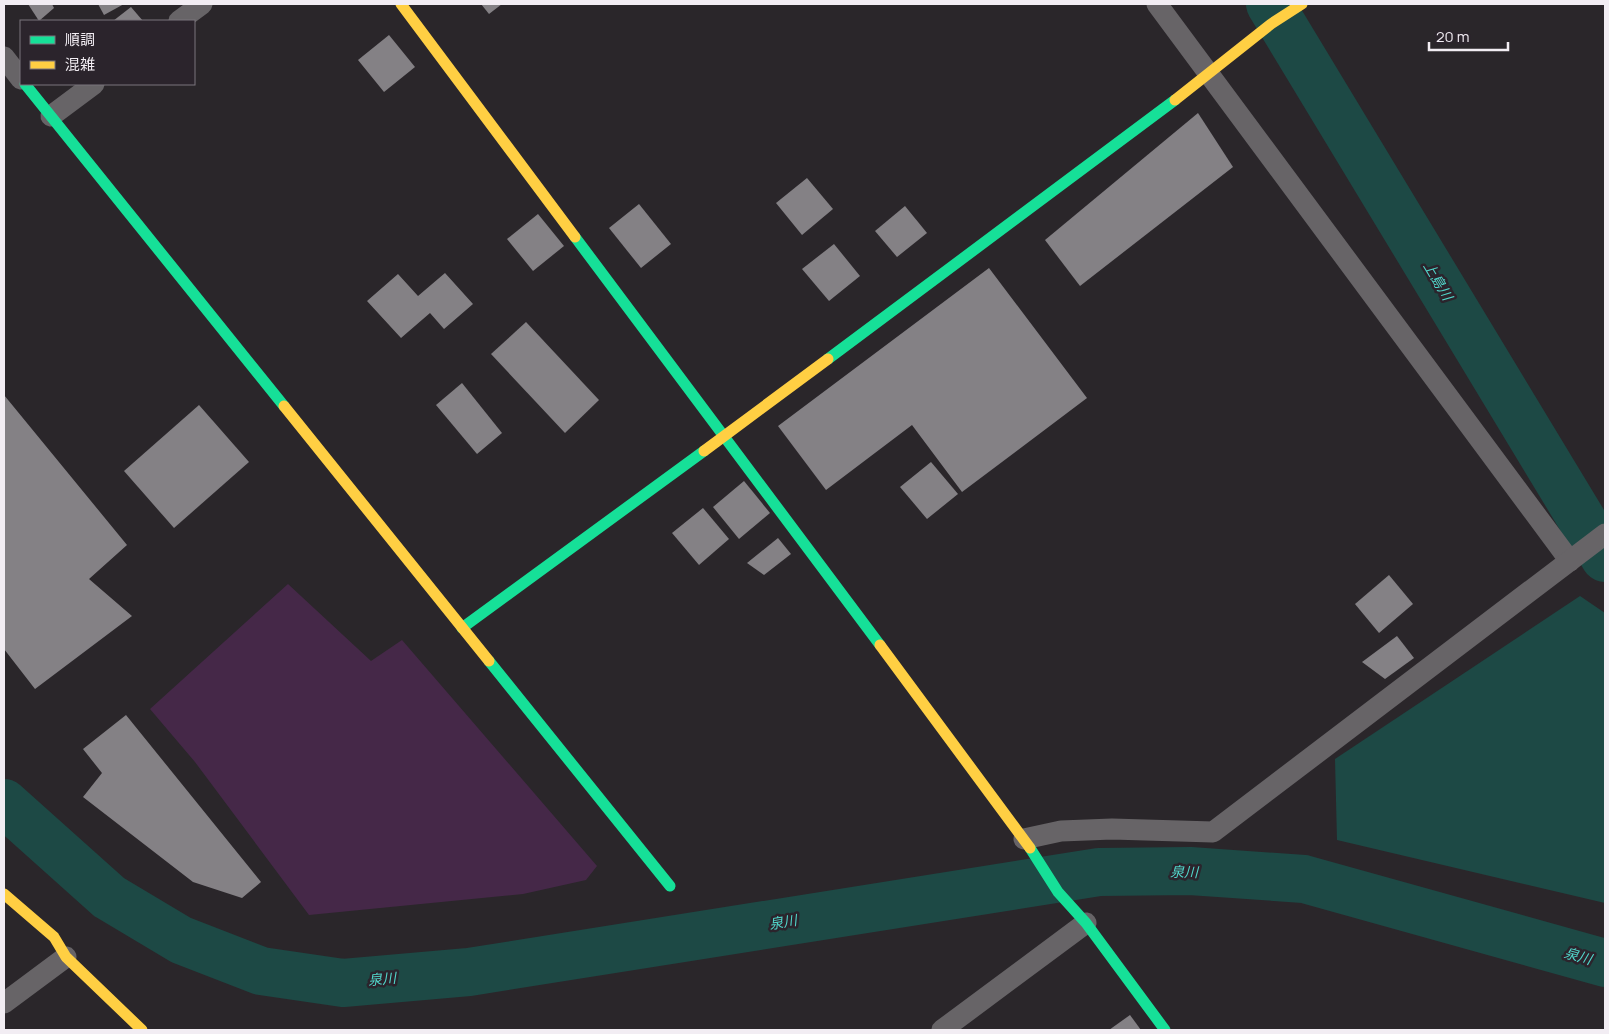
<svg xmlns="http://www.w3.org/2000/svg" width="1609" height="1034" font-family="Manrope,'Noto Sans JP',sans-serif">
<style>
.green{fill:#452848}
.water{fill:#1d4945}
.lines{fill:none;stroke-linecap:round;stroke-linejoin:round}
.river{stroke:#1d4945;stroke-width:48}
.building{fill:#848185}
.street{stroke:#676467;stroke-width:21}
.fast{stroke:#16e098;stroke-width:11}
.slow{stroke:#ffcf43;stroke-width:11}
.labels{text-anchor:middle;stroke-width:5;stroke-linejoin:round;paint-order:stroke}
.water-label{font-size:14px;font-style:italic;fill:#51d7cb;stroke:#2b242c}
</style>
<rect width="100%" height="100%" fill="#2a262a"/>
<polygon class="green" points="288,584 371,661 402,640 597,866 586,880 523,894 309,915 195,762 150,709"/>
<polygon class="water" points="1580,596 1605,613 1605,903 1337,840 1335,759"/>
<g class="lines">
<g class="river">
<polyline points="1270,4 1605,558"/>
<polyline points="4,803 109,897 181,940 261,971 343,983 469,972 1099,872 1190,871 1304,879 1605,963"/>
</g>
</g>
<g class="building">
<polygon points="28,4 52,4 54,8 39,21"/>
<polygon points="98,4 124,4 104,15"/>
<polygon points="481,4 502,4 489,14"/>
<polygon points="131,7 143,21 113,21"/>
<polygon points="389,35 415,67 384,92 358,60"/>
<polygon points="1198,113 1233,167 1080,286 1045,240"/>
<polygon points="807,178 833,209 802,235 776,203"/>
<polygon points="639,204 671,244 641,268 609,228"/>
<polygon points="905,206 927,233 897,257 875,231"/>
<polygon points="538,214 564,246 533,271 507,239"/>
<polygon points="834,244 860,276 829,301 802,269"/>
<polygon points="989,268 1087,398 962,492 912,425 826,490 778,426"/>
<polygon points="445,273 473,304 444,329 430,313 401,338 367,301 398,274 418,296"/>
<polygon points="526,322 599,400 565,433 491,354"/>
<polygon points="462,383 502,433 477,454 436,405"/>
<polygon points="4,395 127,545 89,579 132,616 35,689 4,649"/>
<polygon points="199,405 249,462 174,528 124,471"/>
<polygon points="931,462 958,494 927,519 900,487"/>
<polygon points="744,481 770,513 739,539 713,507"/>
<polygon points="703,508 729,539 699,565 672,533"/>
<polygon points="778,538 791,554 764,575 747,563"/>
<polygon points="1389,575 1413,604 1379,633 1355,604"/>
<polygon points="1397,636 1414,658 1385,679 1362,662"/>
<polygon points="126,715 261,882 242,898 193,882 83,797 102,773 83,749"/>
<polygon points="1130,1015 1141,1030 1109,1030"/>
</g>
<g class="lines">
<g class="street">
<polyline points="1157,4 1570,561"/>
<polyline points="179,21 202,4"/>
<polyline points="4,57 21,79"/>
<polyline points="51,116 94,84"/>
<polyline points="1024,839 1061,831 1112,829 1213,832 1605,534"/>
<polyline points="4,1003 66,957"/>
<polyline points="942,1030 1086,923"/>
</g>
<g class="fast">
<polyline points="25,84 284,406"/>
<polyline points="575,237 880,645"/>
<polyline points="828,359 1175,100"/>
<polyline points="462,628 704,451"/>
<polyline points="489,661 670,886"/>
<polyline points="1030,848 1058,892 1086,923 1165,1030"/>
</g>
<g class="slow">
<polyline points="401,4 575,237"/>
<polyline points="1175,100 1271,24 1302,4"/>
<polyline points="284,406 489,661"/>
<polyline points="704,451 828,359"/>
<polyline points="880,645 1030,848"/>
<polyline points="4,894 54,937 66,957 142,1030"/>
</g>
</g>
<g class="labels">
<g class="water-label">
<text transform="translate(1438 281) rotate(59)" y="5">上島川</text>
<text transform="translate(1184 872) rotate(1)" y="5">泉川</text>
<text transform="translate(783 922) rotate(-9)" y="5">泉川</text>
<text transform="translate(1578 956) rotate(16)" y="5">泉川</text>
<text transform="translate(382 979) rotate(-5)" y="5">泉川</text>
</g>
</g>
<rect width="1609" height="1034" fill="none" stroke="#f2edf3" stroke-width="10"/>
<rect x="20" y="20" width="175" height="65" fill="#2b242c" stroke="#7b747c"/>
<rect x="30" y="36" width="25" height="8" fill="#16e098" stroke="#7b747c"/>
<text x="65" y="45" font-size="15" fill="#f2edf3">順調</text>
<rect x="30" y="61" width="25" height="8" fill="#ffcf43" stroke="#7b747c"/>
<text x="65" y="70" font-size="15" fill="#f2edf3">混雑</text>
<path d="M1429 42v8h79v-8" fill="none" stroke="#f2edf3" stroke-width="2.5"/>
<text x="1436" y="42" font-size="15" fill="#f2edf3" stroke="#2b242c" stroke-width="4" paint-order="stroke">20 m</text>
</svg>
